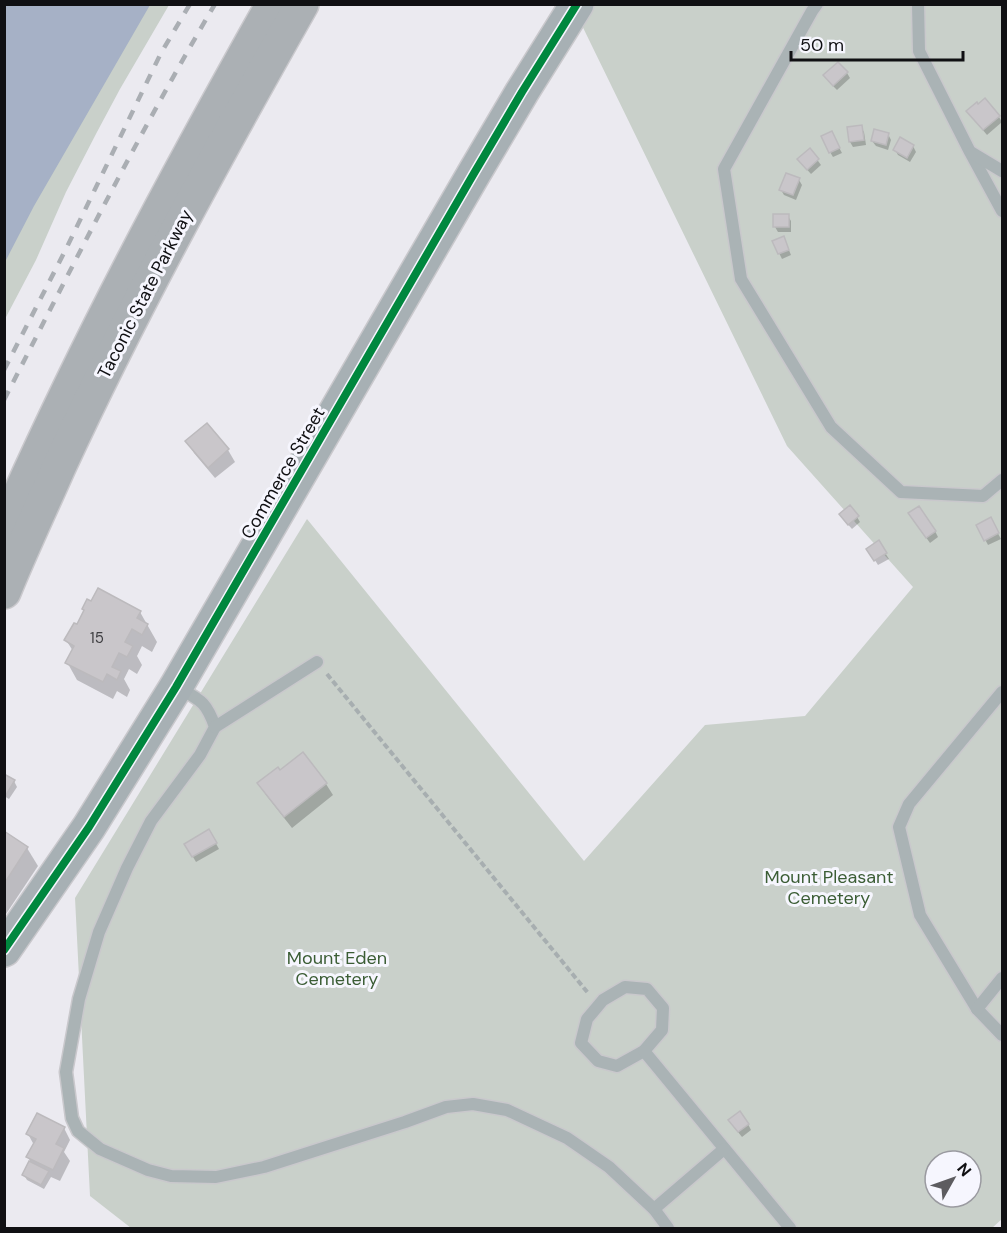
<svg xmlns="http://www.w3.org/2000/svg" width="1007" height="1233" font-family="'DM Sans',sans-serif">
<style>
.green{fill:#c9d0ca;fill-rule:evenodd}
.water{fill:#a6b1c6}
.shadow{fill:#0003}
.building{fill:#c9c6ca;stroke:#bcbabd;stroke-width:1.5}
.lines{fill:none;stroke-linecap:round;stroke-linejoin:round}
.lane-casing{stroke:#c9c8cc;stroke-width:15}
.secondary-casing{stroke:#c9c8cc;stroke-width:36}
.highway-casing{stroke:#c9c8cc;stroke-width:36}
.path{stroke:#a7aeb0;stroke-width:4;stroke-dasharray:6 3;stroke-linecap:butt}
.lane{stroke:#aab3b5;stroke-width:12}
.secondary{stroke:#a7b0b4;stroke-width:33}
.highway{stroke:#abb0b4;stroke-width:33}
.rail{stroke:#aaaeb3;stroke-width:4.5;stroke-dasharray:10 10;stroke-linecap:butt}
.cycleway-casing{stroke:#f6f6fe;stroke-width:11}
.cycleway{stroke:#00873e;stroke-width:8}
.labels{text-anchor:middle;stroke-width:6;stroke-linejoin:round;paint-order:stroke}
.number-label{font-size:15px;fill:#3e3e41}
.street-label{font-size:18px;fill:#101013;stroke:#f6f6fe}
.park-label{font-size:18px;fill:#3b5d35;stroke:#f6f6fe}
</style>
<rect width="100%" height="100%" fill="#ebeaf0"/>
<g class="green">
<polygon points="5,5 169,5 120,89 97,132 66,192 36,260 5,319"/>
<path d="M572 5H1002V1219L992 1228H131L90 1196 75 898 307 519 584 861 705 725 805 716 913 587 787 446ZM935 1161H971V1197H935Z"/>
</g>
<polygon class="water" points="5,4 150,5 34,206 5,262"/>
<g class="shadow">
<polygon points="847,73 850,78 837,90 828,81"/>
<polygon points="971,116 999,117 1002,122 987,135"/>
<polygon points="861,127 864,132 866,145 853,147 850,142 848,128"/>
<polygon points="888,134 891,140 888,150 876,146 872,141"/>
<polygon points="834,138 842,153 833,157 830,152"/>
<polygon points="913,146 916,152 910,162 898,155 895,150"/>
<polygon points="810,150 821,165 811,174 802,164"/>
<polygon points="799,180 802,185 796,200 784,195 781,190"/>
<polygon points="788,216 791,221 791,232 778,232 775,227"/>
<polygon points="784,238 791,255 782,259 779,253"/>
<polygon points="207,425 228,450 235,462 215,478 194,453 187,441"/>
<polygon points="857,517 860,522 852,529 844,520"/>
<polygon points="913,519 935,531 938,537 930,543"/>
<polygon points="990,519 1001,539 988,545 978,526"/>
<polygon points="878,542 889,559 878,565 868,549"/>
<polygon points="140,612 157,642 152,652 142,646 137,656 142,665 137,674 129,669 124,679 130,690 127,697 117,691 113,699 77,680 67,662 73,651 66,640"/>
<polygon points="302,754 326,784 333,795 292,828 266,795 259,783 280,772"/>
<polygon points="4,775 14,781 17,787 9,799 4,796"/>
<polygon points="209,831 219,849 196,862 186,845"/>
<polygon points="4,833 27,848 38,866 4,917"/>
<polygon points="748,1124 751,1130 742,1137 733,1126"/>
<polygon points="64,1128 70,1140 64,1152 70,1161 60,1181 51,1177 44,1189 27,1180 24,1175 30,1161 28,1157 34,1145 28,1134"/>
</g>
<g class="building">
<polygon points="838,62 848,72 833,86 823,75"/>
<polygon points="985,98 1000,116 983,130 966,111 977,102 978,104"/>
<polygon points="862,125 864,140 849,142 847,127"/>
<polygon points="874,129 889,133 886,145 871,141"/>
<polygon points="832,131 840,148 829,153 821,136"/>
<polygon points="900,137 914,145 907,158 893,150"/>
<polygon points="810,148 819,159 807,170 797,159"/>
<polygon points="786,173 800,178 793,195 779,190"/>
<rect x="773" y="214" width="16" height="13"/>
<polygon points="784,236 789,250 778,254 772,241"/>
<polygon points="207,423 229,449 208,468 185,441"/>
<polygon points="850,505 859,516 848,525 839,514"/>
<polygon points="919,506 936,531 926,538 908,513"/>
<polygon points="991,517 999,533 984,541 976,525"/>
<polygon points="879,540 887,553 874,561 866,549"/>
<polygon points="98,588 141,611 137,618 148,624 142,635 132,629 125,642 133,646 127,657 119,653 112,667 121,671 117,680 107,674 103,682 65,663 74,646 64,640 74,623 77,624 84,610 82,609 87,599 91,601"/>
<polygon points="303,752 327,783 284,817 257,783 278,767 280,770"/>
<polygon points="4,774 15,780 6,795 4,794"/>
<polygon points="209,829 217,843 192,857 184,844"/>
<polygon points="4,831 28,847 4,884"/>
<polygon points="740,1111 749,1124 738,1132 728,1120"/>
<polygon points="37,1113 65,1127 56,1144 64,1148 53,1170 26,1157 36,1139 26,1134"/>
<polygon points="29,1161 49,1171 41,1185 22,1175"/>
</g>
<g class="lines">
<g class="lane-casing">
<g id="lane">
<polyline points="817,4 812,11 724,169 741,279 831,427 901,492 983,496 1002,480"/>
<polyline points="918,4 919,51 970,152 1002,211"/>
<polyline points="972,153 1002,171"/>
<path d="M177 687C200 700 206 701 215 727L200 755 151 821 127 868 99 932 79 999 66 1072 72 1118 78 1131 100 1149 148 1170 171 1176 216 1177 264 1167 405 1122 446 1107 473 1104 507 1110 567 1138 609 1167 654 1209 668 1228"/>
<polyline points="1002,692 909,804 899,827 920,915 977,1009 1002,1035"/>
<polyline points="215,727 317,662"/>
<polygon points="625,987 647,989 663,1008 662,1030 644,1051 617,1066 598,1061 581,1043 587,1019 603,1000"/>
<polyline points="977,1009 1002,978"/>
<polyline points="644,1051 790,1228"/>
<polyline points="654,1209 724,1149"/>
</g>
</g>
<g class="secondary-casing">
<polyline id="secondary" points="4,950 89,827 176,687 473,175 522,92 577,4"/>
</g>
<g class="highway-casing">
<g id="highway">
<path d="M4 529C83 349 176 176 273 4"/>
<path d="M4 592C21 550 41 508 59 467 132 309 216 156 302 4"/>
</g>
</g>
<polyline class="path" points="327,674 588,993"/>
<use href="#lane" class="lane"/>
<use href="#secondary" class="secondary"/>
<use href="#highway" class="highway"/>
<g class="rail">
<polyline points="4,370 66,249 161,53 190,4"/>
<path d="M4 400C72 267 139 133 215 4"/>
</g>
<g class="cycleway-casing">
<polyline id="cycleway" points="4,950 89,827 176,687 473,175 522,92 577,4"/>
</g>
<use href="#cycleway" class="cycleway"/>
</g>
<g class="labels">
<g class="number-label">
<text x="97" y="643">15</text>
</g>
<g class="street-label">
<text transform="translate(145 294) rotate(-63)" y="6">Taconic State Parkway</text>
<text transform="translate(283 473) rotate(-60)" y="6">Commerce Street</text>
</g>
<g class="park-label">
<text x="829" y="883">Mount Pleasant<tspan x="829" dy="21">Cemetery</tspan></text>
<text x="337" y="964">Mount Eden<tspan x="337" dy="21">Cemetery</tspan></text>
</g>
</g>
<rect width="1007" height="1233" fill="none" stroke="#101013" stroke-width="12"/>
<g transform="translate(953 1179) rotate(50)"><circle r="28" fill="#f6f6fe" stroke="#9a9aa0" stroke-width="1.5"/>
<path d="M0-4.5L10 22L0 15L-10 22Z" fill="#5d5c60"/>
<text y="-9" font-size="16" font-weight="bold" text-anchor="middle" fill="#101013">N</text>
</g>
<path d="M791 51v9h172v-9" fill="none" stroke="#101013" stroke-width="3"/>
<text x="800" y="51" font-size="18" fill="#101013" stroke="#f6f6fe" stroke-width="4.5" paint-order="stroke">50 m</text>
</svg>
